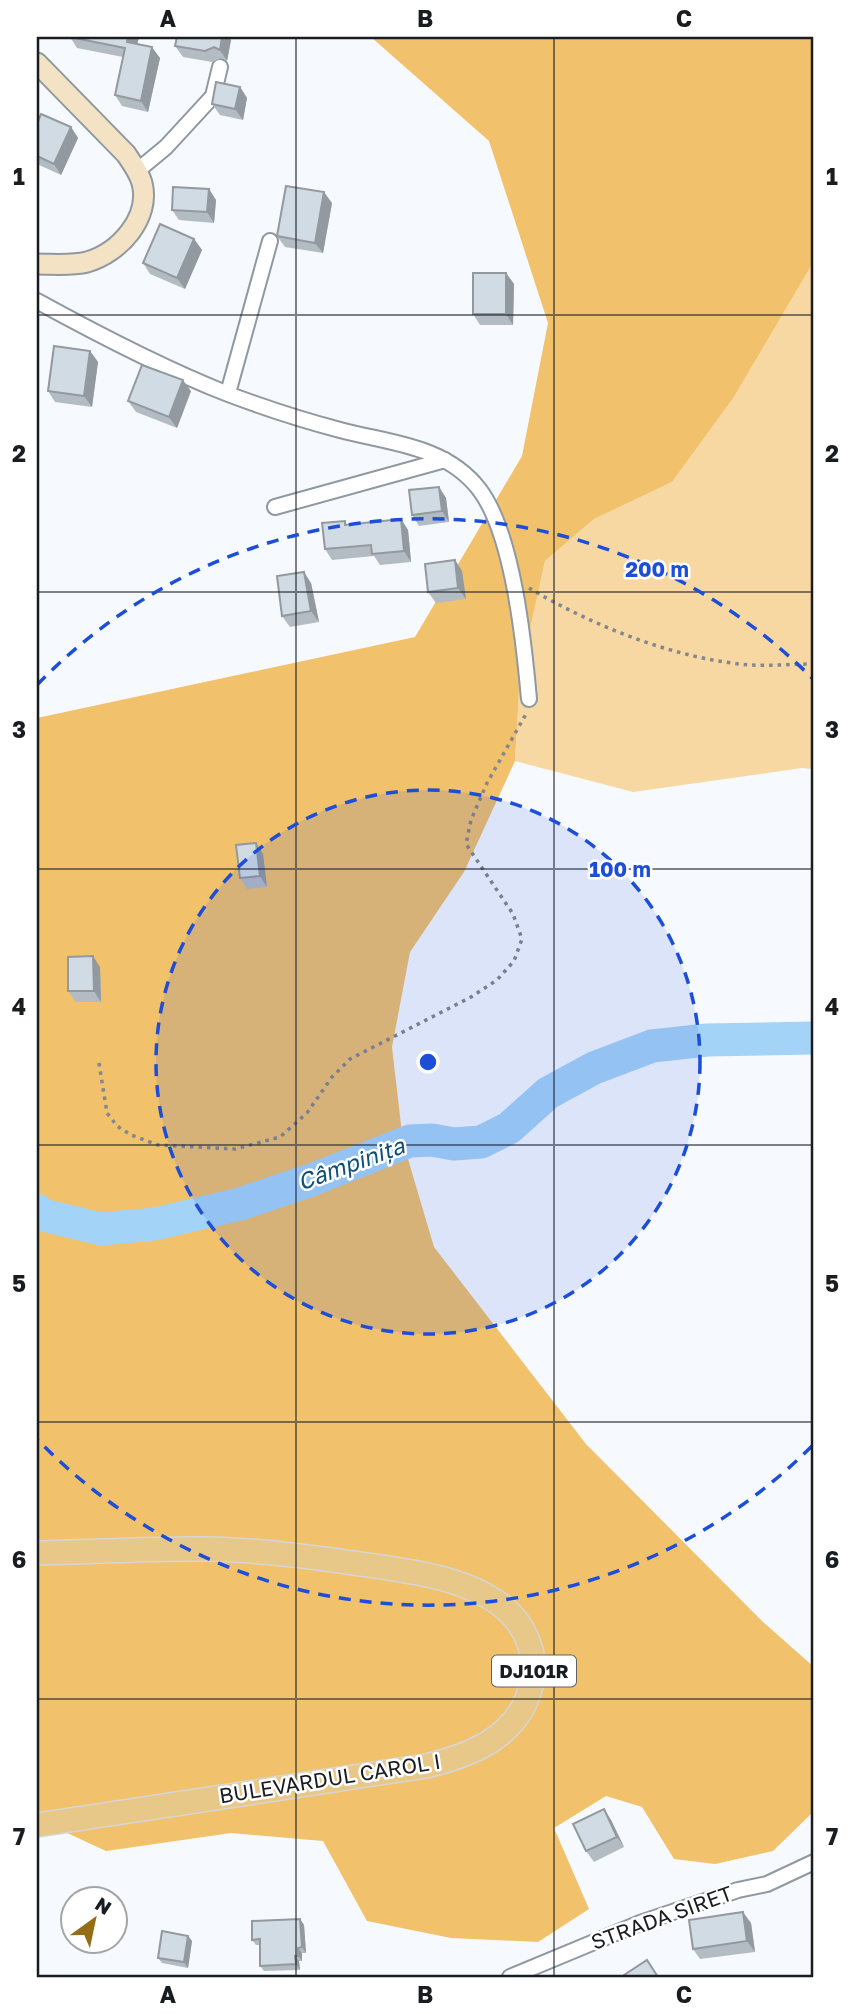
<svg xmlns="http://www.w3.org/2000/svg" width="851" height="2014" font-family="'Golos Text',sans-serif">
<style>
.green{fill:#f7d8a2}
.forest{fill:#f1c16b}
.lines{fill:none;stroke-linecap:round;stroke-linejoin:round}
.river{stroke:#a3d3f7;stroke-width:33}
.street-casing{stroke:#9099a0;stroke-width:18}
.secondary-casing{stroke:#9099a0;stroke-width:23}
.primary-casing{stroke:#d6d6d7;stroke-width:26}
.path{stroke:#84878b;stroke-width:3.5;stroke-dasharray:3.5 5;stroke-linecap:butt}
.street{stroke:#fff;stroke-width:14}
.secondary{stroke:#f3e3c4;stroke-width:19}
.primary{stroke:#e7c889;stroke-width:23}
.wall{fill:#b4bcc3}
.shaded-wall{fill:#92999f}
.building{fill:#d1dbe3;stroke:#92999f;stroke-width:2}
.grid{fill:none;stroke:#1a1d20;stroke-width:2;stroke-opacity:0.55}
.ring{fill:none;stroke:#1d4ed8;stroke-width:3.5;stroke-dasharray:12 9}
.labels{text-anchor:middle;stroke-width:5;stroke-linejoin:round;paint-order:stroke}
.shield{fill:#fff;stroke:#5f6163;stroke-width:2}
.shield-label{font-size:19px;font-weight:bold;fill:#1a1d20}
.street-label{font-size:21px;fill:#1a1d20;stroke:#fff}
.water-label{font-size:23px;font-style:italic;fill:#0d4f76;stroke:#fff}
.centre{fill:#1d4ed8;stroke:#fff;stroke-width:3.5}
.ring-label{font-size:21px;text-anchor:middle;font-weight:bold;fill:#1d4ed8;stroke:#fff;stroke-width:5;stroke-linejoin:round;paint-order:stroke}
.neatline{fill:none;stroke:#1a1d20;stroke-width:2.5}
.grid-label{font-size:23px;text-anchor:middle;font-weight:bold;fill:#1a1d20}
</style>
<rect width="100%" height="100%" fill="#f6fafe"/>
<polygon class="green" points="814,261 814,769 802,768 633,792 515,761 520,675 545,561 594,519 672,482 734,397"/>
<polygon class="forest" points="371,37 814,37 814,261 734,397 672,482 594,519 545,561 520,675 515,761 464,872 410,952 392,1047 403,1142 434,1247 586,1444 762,1621 814,1667 814,1811 773,1851 715,1864 674,1859 642,1807 606,1796 554,1828 589,1909 538,1942 451,1938 367,1921 323,1841 231,1833 106,1851 37,1819 37,718 415,637 522,456 548,323 489,141"/>
<g class="lines">
<polyline class="river" points="37,1210 43,1215 101,1229 155,1224 240,1204 311,1180 410,1141 432,1140 454,1144 481,1142 509,1128 548,1093 594,1068 652,1046 707,1040 814,1038"/>
<g class="street-casing">
<g id="street">
<polyline points="137,171 166,147 213,96 220,67"/>
<path d="M37 301C99 335 162 368 228 394 265 408 302 420 340 430 388 443 445 445 479 489 513 533 524 643 529 699"/>
<polyline points="228,393 270,241"/>
<polyline points="275,507 445,460"/>
<polyline points="510,1977 640,1923 738,1890 767,1884 814,1862"/>
</g>
</g>
<g class="secondary-casing">
<path id="secondary" d="M37 63 126 154C132 163 139 172 142 183 151 218 119 253 87 262 71 266 53 264 37 264"/>
</g>
<g class="primary-casing">
<path id="primary" d="M37 1553C93 1552 150 1548 206 1549 263 1550 319 1558 375 1566 413 1572 453 1577 487 1596 523 1615 542 1654 529 1693 514 1739 468 1756 426 1766L37 1825"/>
</g>
<g class="path">
<path d="M529 588C593 626 675 659 750 665 771 666 793 664 814 664"/>
<polyline points="99,1063 107,1113 117,1126 131,1135 158,1145 235,1149 280,1137 307,1113 332,1077 350,1059 471,997 497,980 514,961 522,939 513,914 466,844 471,820 487,783 526,714"/>
</g>
<use href="#street" class="street"/>
<use href="#secondary" class="secondary"/>
<use href="#primary" class="primary"/>
</g>
<g class="wall">
<polygon points="70,37 139,37 137,44 160,58 148,112 122,106 115,95 123,57 77,48"/>
<polygon points="231,40 227,61 222,58 212,62 183,57 175,46"/>
<polygon points="240,87 247,98 243,120 220,115 212,104"/>
<polygon points="37,124 71,127 78,138 61,175 37,164"/>
<polygon points="209,189 216,200 214,223 179,220 172,210"/>
<polygon points="332,203 323,253 285,247 277,236"/>
<polygon points="194,239 202,250 185,289 150,274 143,263"/>
<polygon points="506,273 514,284 513,325 480,325 473,314"/>
<polygon points="90,351 98,362 92,407 55,402 48,391"/>
<polygon points="191,391 177,428 136,412 128,401"/>
<polygon points="439,487 446,498 449,522 419,526 412,515"/>
<polygon points="401,519 408,530 411,562 380,565 374,556 332,560 325,549"/>
<polygon points="455,560 462,571 466,599 436,603 428,592"/>
<polygon points="311,583 319,622 290,627 282,616"/>
<polygon points="256,843 263,854 267,887 247,889 240,878"/>
<polygon points="100,967 101,1002 76,1002 68,991"/>
<polygon points="611,1820 624,1847 594,1862 586,1851"/>
<polygon points="300,1919 304,1925 306,1953 302,1953 302,1961 299,1961 300,1970 264,1971 260,1966 260,1945 256,1945 252,1940"/>
<polygon points="751,1923 755,1952 700,1959 693,1949"/>
<polygon points="188,1936 192,1941 188,1968 162,1963 158,1958"/>
</g>
<g class="shaded-wall">
<polygon points="128,37 139,37 135,53 127,42"/>
<polygon points="222,37 229,37 231,40 227,61 220,50"/>
<polygon points="152,47 160,58 148,112 141,101"/>
<polygon points="240,87 247,98 243,120 235,109"/>
<polygon points="71,127 78,138 61,175 54,164"/>
<polygon points="209,189 216,200 214,223 207,212"/>
<polygon points="324,192 332,203 323,253 315,243"/>
<polygon points="194,239 202,250 185,289 177,278"/>
<polygon points="506,273 514,284 513,325 506,314"/>
<polygon points="90,351 98,362 92,407 84,396"/>
<polygon points="183,380 191,391 177,428 169,417"/>
<polygon points="439,487 446,498 449,522 442,511"/>
<polygon points="401,519 408,530 411,562 404,551"/>
<polygon points="455,560 462,571 466,599 458,588"/>
<polygon points="304,572 311,583 319,622 311,611"/>
<polygon points="256,843 263,854 267,887 260,876"/>
<polygon points="93,956 100,967 101,1002 94,991"/>
<polygon points="604,1809 611,1820 624,1847 617,1837"/>
<polygon points="743,1912 751,1923 755,1952 747,1941"/>
<polygon points="300,1919 304,1925 306,1953 302,1947"/>
<polygon points="188,1936 192,1941 188,1968 184,1962"/>
<polygon points="298,1948 302,1953 302,1961 298,1956"/>
<polygon points="295,1956 299,1961 300,1970 296,1964"/>
</g>
<g class="building">
<polygon points="70,37 128,37 127,42 152,47 141,101 115,95 125,48"/>
<polygon points="177,37 222,37 220,50 214,47 205,51 175,46"/>
<polygon points="216,82 240,87 235,109 212,104"/>
<polygon points="41,114 71,127 54,164 37,156 37,124"/>
<polygon points="286,186 324,192 315,243 277,236"/>
<polygon points="173,187 209,189 207,212 172,210"/>
<polygon points="160,224 194,239 177,278 143,263"/>
<rect x="473" y="273" width="33" height="41"/>
<polygon points="54,346 90,351 84,396 48,391"/>
<polygon points="142,365 183,380 169,417 128,401"/>
<polygon points="439,487 442,511 412,515 409,490"/>
<polygon points="401,519 404,551 372,554 371,545 325,549 322,523 345,521 345,525"/>
<polygon points="455,560 458,588 428,592 425,564"/>
<polygon points="304,572 311,611 282,616 277,576"/>
<polygon points="256,843 260,876 240,878 236,845"/>
<polygon points="93,956 94,991 68,991 68,957"/>
<polygon points="604,1809 617,1837 586,1851 573,1824"/>
<polygon points="743,1912 747,1941 693,1949 689,1920"/>
<polygon points="300,1919 302,1947 298,1948 298,1956 295,1956 296,1964 260,1966 260,1939 252,1940 252,1921"/>
<polygon points="162,1931 188,1936 184,1962 158,1958"/>
<polygon points="647,1960 658,1977 625,1977 624,1975"/>
</g>
<path class="grid" d="M296 37V1977M554 37V1977M37 315H814M37 592H814M37 869H814M37 1145H814M37 1422H814M37 1699H814"/>
<circle cx="428" cy="1062" r="272" fill="#1d4ed8" fill-opacity=".12"/>
<g class="ring">
<circle cx="428" cy="1062" r="272"/>
<path d="M812 1446A543 543 0 0 1 37 1439M37 685A543 543 0 0 1 812 678"/>
</g>
<g class="labels">
<rect class="shield" x="492" y="1655.5" width="84" height="31" rx="5"/>
<g class="shield-label">
<text x="534" y="1678">DJ101R</text>
</g>
<g class="street-label">
<text transform="translate(330 1779) rotate(-9)" y="7">BULEVARDUL CAROL I</text>
<text transform="translate(662 1918) rotate(-20)" y="7">STRADA SIRET</text>
</g>
<g class="water-label">
<text transform="translate(351 1164) rotate(-20)" y="8">Câmpinița</text>
</g>
</g>
<circle cx="428" cy="1062" r="10" class="centre"/>
<g class="ring-label">
<text x="657" y="577">200 m</text>
<text x="620" y="877">100 m</text>
</g>
<rect width="851" height="2014" fill="none" stroke="#ffffff" stroke-width="77"/>
<g transform="translate(94 1920) rotate(33)"><circle r="33" fill="#ffffff" stroke="#a3a5a6" stroke-width="2"/>
<path d="M0-5L12 26L0 18L-12 26Z" fill="#956d17"/>
<text y="-10" font-size="19" font-weight="bold" text-anchor="middle" fill="#1a1d20">N</text>
</g>
<rect x="38" y="38" width="774" height="1938" class="neatline"/>
<g class="grid-label">
<text x="168" y="27">A</text>
<text x="425" y="27">B</text>
<text x="684" y="27">C</text>
<text x="19" y="185">1</text>
<text x="832" y="185">1</text>
<text x="19" y="462">2</text>
<text x="832" y="462">2</text>
<text x="19" y="738">3</text>
<text x="832" y="738">3</text>
<text x="19" y="1015">4</text>
<text x="832" y="1015">4</text>
<text x="19" y="1292">5</text>
<text x="832" y="1292">5</text>
<text x="19" y="1568">6</text>
<text x="832" y="1568">6</text>
<text x="19" y="1845">7</text>
<text x="832" y="1845">7</text>
<text x="168" y="2003">A</text>
<text x="425" y="2003">B</text>
<text x="684" y="2003">C</text>
</g>
</svg>
